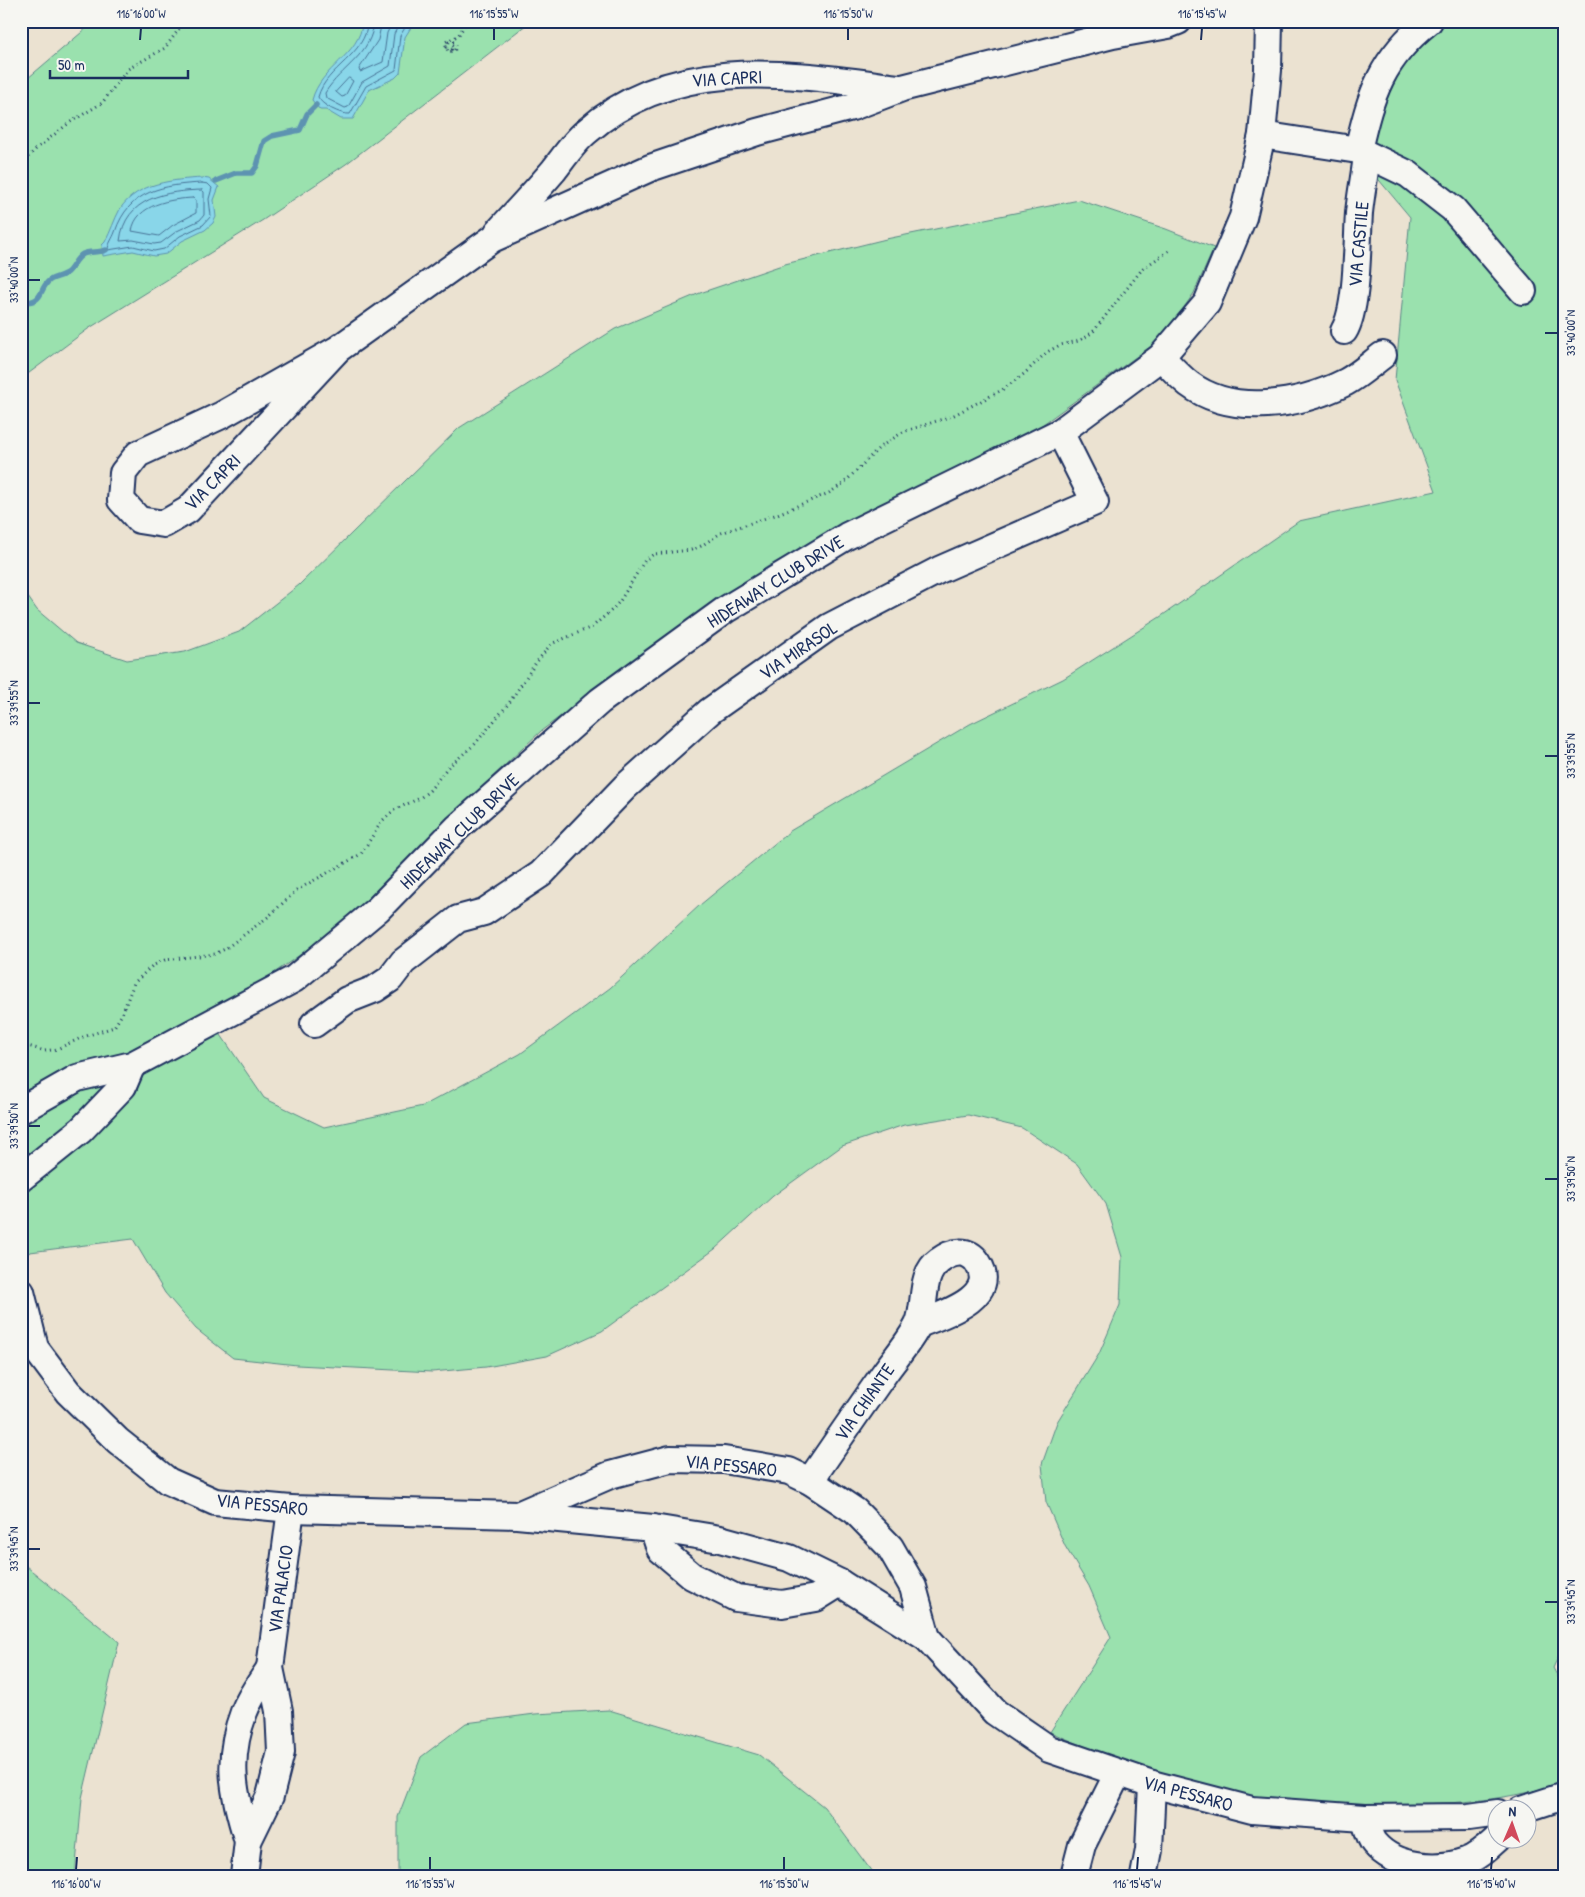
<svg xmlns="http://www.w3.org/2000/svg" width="1585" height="1897" font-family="'Patrick Hand',sans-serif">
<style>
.green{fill:#9ae1ae;stroke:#5a8886}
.water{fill:#89d6e9;stroke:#5d93b1}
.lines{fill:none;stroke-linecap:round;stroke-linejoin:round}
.shore{stroke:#477296;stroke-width:1}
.stream{stroke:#5d93b1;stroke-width:5.5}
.minor-casing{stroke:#1b2f5e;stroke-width:30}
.path{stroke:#1b2f5e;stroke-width:3;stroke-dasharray:1 4;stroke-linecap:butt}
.minor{stroke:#f6f6f2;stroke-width:26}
.ticks{fill:none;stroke:#1b2f5e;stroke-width:2}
.labels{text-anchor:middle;stroke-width:4;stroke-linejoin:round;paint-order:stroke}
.street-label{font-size:19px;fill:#1b2f5e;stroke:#f6f6f2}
.neatline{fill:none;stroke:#1b2f5e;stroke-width:2}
.ticks-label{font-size:12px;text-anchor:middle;fill:#1b2f5e}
</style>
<rect width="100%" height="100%" fill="#ebe2d1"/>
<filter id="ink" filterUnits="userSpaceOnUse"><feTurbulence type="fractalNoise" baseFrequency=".02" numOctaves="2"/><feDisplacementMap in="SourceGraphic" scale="10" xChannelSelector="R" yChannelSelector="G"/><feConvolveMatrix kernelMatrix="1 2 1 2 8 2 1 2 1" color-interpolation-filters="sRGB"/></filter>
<g filter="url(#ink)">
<g class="green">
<polygon points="95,21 531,21 346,164 263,220 88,329 21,379 21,84"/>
<path d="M1441 21H1564V1644L1553 1668 1564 1688V1782C1511 1800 1458 1804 1403 1804 1338 1805 1267 1803 1203 1786 1151 1772 1099 1753 1050 1732L1111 1637 1089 1586 1065 1546 1046 1502 1042 1464 1057 1422 1099 1354 1120 1305 1122 1257 1106 1204 1077 1164 1022 1128 968 1115 904 1125 842 1146 773 1196 715 1249 602 1331 547 1356 486 1367 432 1372 297 1365 233 1358 196 1329 165 1293 133 1239 30 1252 21 1258V587L37 610 76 643 127 660 185 652 239 632 299 585 459 428 615 329 700 293 785 264 886 239 1079 200 1166 229 1214 248 1194 293 1171 326 1151 346 1039 427 885 502 767 567 660 641 541 731 434 832 364 903 314 945 274 973 206 1013 264 1098 324 1127 423 1106 520 1054 610 988 700 905 790 831 970 724 1063 679 1160 617 1299 521 1436 491 1395 380 1410 217 1374 174 1372 136 1385 92 1424 39Z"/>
<polygon points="21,1562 119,1642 82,1798 75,1876 21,1876"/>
<polygon points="609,1710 759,1755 824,1807 875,1876 398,1876 398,1817 421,1757 466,1723 535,1714"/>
</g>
<g class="water">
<path d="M363 21H415L405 37 400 73 395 78 369 90 353 119H341L326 110H320L312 100C321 66 359 57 363 21Z"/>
<path d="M202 178 209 179 219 187 214 200 216 217 213 223 205 230 182 241 166 254 154 256 133 251 103 256 102 245 105 242C111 231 114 220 120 209 138 182 173 180 202 178Z"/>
</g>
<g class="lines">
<g class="shore">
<path d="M368 21C366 56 326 67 318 97 321 105 341 115 350 114L366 86 396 70 400 36 409 21"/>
<path d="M374 21C372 55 341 67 325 93L326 98 345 108 348 107 362 82 390 66 394 34 401 21"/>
<polyline points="382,21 378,40 359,69 360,72 383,62 387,33 393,21"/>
<polygon points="349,78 353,81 345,96 342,97 336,92"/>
<path d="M202 183 208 184 212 188 209 199 211 216 203 225 180 236 164 249 154 251 133 246 108 250C108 244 113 238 115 232 129 190 163 185 202 183Z"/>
<path d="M202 190 204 192V215L200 220 177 231 161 243 154 244 133 240 120 241C125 197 167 191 202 190Z"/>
<path d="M193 198 196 200V213L173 225 159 236 132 231C136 204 171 199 193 198Z"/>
</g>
<g class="stream">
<polyline points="216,181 236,173 252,173 257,166 264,141 272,136 300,130 307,114 316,105"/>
<path d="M21 302C46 303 37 290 50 280 55 277 63 276 68 272 73 267 76 258 83 254 89 251 99 253 106 250"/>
</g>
<g class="minor-casing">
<g id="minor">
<polyline points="1262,135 1358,150 1408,174 1453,209 1523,291"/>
<path d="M1358 150C1371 94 1381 59 1429 21"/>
<path d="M498 232C517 211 536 191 554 170 564 157 574 142 586 132 675 53 791 74 899 88"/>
<path d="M1344 331C1358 308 1357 242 1359 213 1361 193 1365 174 1367 155"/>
<polyline points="338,349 188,510 164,524 139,520 121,500 123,473 138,454 222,415 338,349 492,239 650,168 757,132 852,107 902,88 1113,35 1168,25 1178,21"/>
<path d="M1161 357C1170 366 1179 376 1189 384 1233 417 1300 405 1346 382 1359 375 1371 364 1383 355"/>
<polyline points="314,1024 347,1000 375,989 390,979 403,962 458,919 484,912 541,874 625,787 710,711 829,627 939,570 1095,502 1060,432"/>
<polyline points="21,1110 77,1078 132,1065 294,979 378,909 457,828 600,701 725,610 847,536 1060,432 1161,357 1207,303 1243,217 1262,135 1268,70 1269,21"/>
<polyline points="21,1178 81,1130 123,1086 132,1065"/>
<polyline points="21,1292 35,1348 68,1392 118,1441 168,1481 215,1502 291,1509 517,1515 653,1528 720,1539 789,1558 840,1583 927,1638 995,1712 1049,1749 1152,1784 1252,1810 1364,1818 1469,1817 1498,1813"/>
<path d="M810 1481C835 1444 860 1408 886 1371 896 1357 910 1341 918 1325 927 1306 919 1275 939 1261 952 1251 968 1248 978 1263 1000 1298 941 1315 919 1324"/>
<polyline points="520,1514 610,1475 670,1459 724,1460 789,1471 810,1481 855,1511 890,1547 913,1587 927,1638"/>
<polyline points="653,1528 660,1549 692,1576 736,1598 782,1604 816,1598 840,1583"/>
<polyline points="1521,1810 1564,1796"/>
<path d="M1364 1818C1367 1825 1369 1837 1374 1843 1395 1868 1438 1871 1466 1861 1478 1857 1488 1847 1498 1838"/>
<path d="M248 1841C233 1794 226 1759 244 1712 250 1696 261 1682 270 1668"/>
<polyline points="244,1876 248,1841 270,1796 281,1752 279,1711 270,1668 291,1509"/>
<polyline points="1074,1876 1082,1845 1118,1773"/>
<polyline points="1144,1876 1149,1850 1152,1784"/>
</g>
</g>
<g class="path">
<polyline points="451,47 451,44 454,46 452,49 447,47 449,42 455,42 457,46 454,51 448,52 445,42 458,36 467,21"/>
<polyline points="21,164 36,149 69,123 102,103 128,69 165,48 185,21"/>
<polyline points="21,1044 45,1051 57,1049 83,1037 114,1027 122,1014 134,983 152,966 165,960 215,954 225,949 268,917 297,890 361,854 382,821 394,810 420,798 430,790 447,768 475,744 509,703 535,664 551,644 592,627 612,610 620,601 645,560 654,554 691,550 701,546 721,533 775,515 829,493 844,483 880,447 903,432 952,416 1002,390 1024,374 1047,352 1060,345 1079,341 1093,332 1143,268 1169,251"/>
</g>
<use href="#minor" class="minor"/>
</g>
</g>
<path class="ticks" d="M140 40 141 28M494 40V28M848 40V28M1201 40 1202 28M28 280H40M1545 333H1558M28 703H40M1545 756H1558M28 1126H40M1545 1179H1558M28 1549H40M1545 1602H1558M76 1870 77 1857M430 1870V1857M784 1870V1857M1137 1870 1138 1857M1491 1870 1492 1857"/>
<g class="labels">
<g class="street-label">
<text transform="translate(727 78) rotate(-3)" y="7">VIA CAPRI</text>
<text transform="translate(1358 244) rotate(-85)" y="7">VIA CASTILE</text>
<text transform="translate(212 482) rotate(-45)" y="7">VIA CAPRI</text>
<text transform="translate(775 581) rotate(-32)" y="7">HIDEAWAY CLUB DRIVE</text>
<text transform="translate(798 650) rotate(-34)" y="7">VIA MIRASOL</text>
<text transform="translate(459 831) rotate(-44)" y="7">HIDEAWAY CLUB DRIVE</text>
<text transform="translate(864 1402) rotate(-55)" y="7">VIA CHIANTE</text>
<text transform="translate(731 1465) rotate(6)" y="7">VIA PESSARO</text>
<text transform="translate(262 1504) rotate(6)" y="7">VIA PESSARO</text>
<text transform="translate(280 1589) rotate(-82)" y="7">VIA PALACIO</text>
<text transform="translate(1188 1793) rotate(15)" y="7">VIA PESSARO</text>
</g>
</g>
<rect width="1585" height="1897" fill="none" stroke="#f6f6f2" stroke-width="55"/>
<g transform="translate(1512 1824) rotate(2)"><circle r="24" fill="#f6f6f2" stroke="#9ea6b7"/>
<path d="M0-4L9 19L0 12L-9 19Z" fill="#d1495b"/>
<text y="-8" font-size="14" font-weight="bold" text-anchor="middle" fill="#1b2f5e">N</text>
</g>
<path d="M50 70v8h138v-8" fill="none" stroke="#1b2f5e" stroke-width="2.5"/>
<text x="58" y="70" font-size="15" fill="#1b2f5e" stroke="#f6f6f2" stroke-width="4" paint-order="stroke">50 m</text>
<rect x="28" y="28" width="1530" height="1842" class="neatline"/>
<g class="ticks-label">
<text x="141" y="18">116°16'00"W</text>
<text x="494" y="18">116°15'55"W</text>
<text x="848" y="18">116°15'50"W</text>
<text x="1202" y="18">116°15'45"W</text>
<text transform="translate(14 280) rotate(-90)" y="4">33°40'00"N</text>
<text transform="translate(1571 333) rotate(-90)" y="4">33°40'00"N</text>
<text transform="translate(14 703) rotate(-90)" y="4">33°39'55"N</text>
<text transform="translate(1571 756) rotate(-90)" y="4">33°39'55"N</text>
<text transform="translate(14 1126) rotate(-90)" y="4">33°39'50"N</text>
<text transform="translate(1571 1179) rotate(-90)" y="4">33°39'50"N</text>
<text transform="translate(14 1549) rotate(-90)" y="4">33°39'45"N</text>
<text transform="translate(1571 1602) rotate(-90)" y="4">33°39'45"N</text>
<text x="76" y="1888">116°16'00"W</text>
<text x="430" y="1888">116°15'55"W</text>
<text x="784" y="1888">116°15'50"W</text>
<text x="1137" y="1888">116°15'45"W</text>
<text x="1491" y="1888">116°15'40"W</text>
</g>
</svg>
